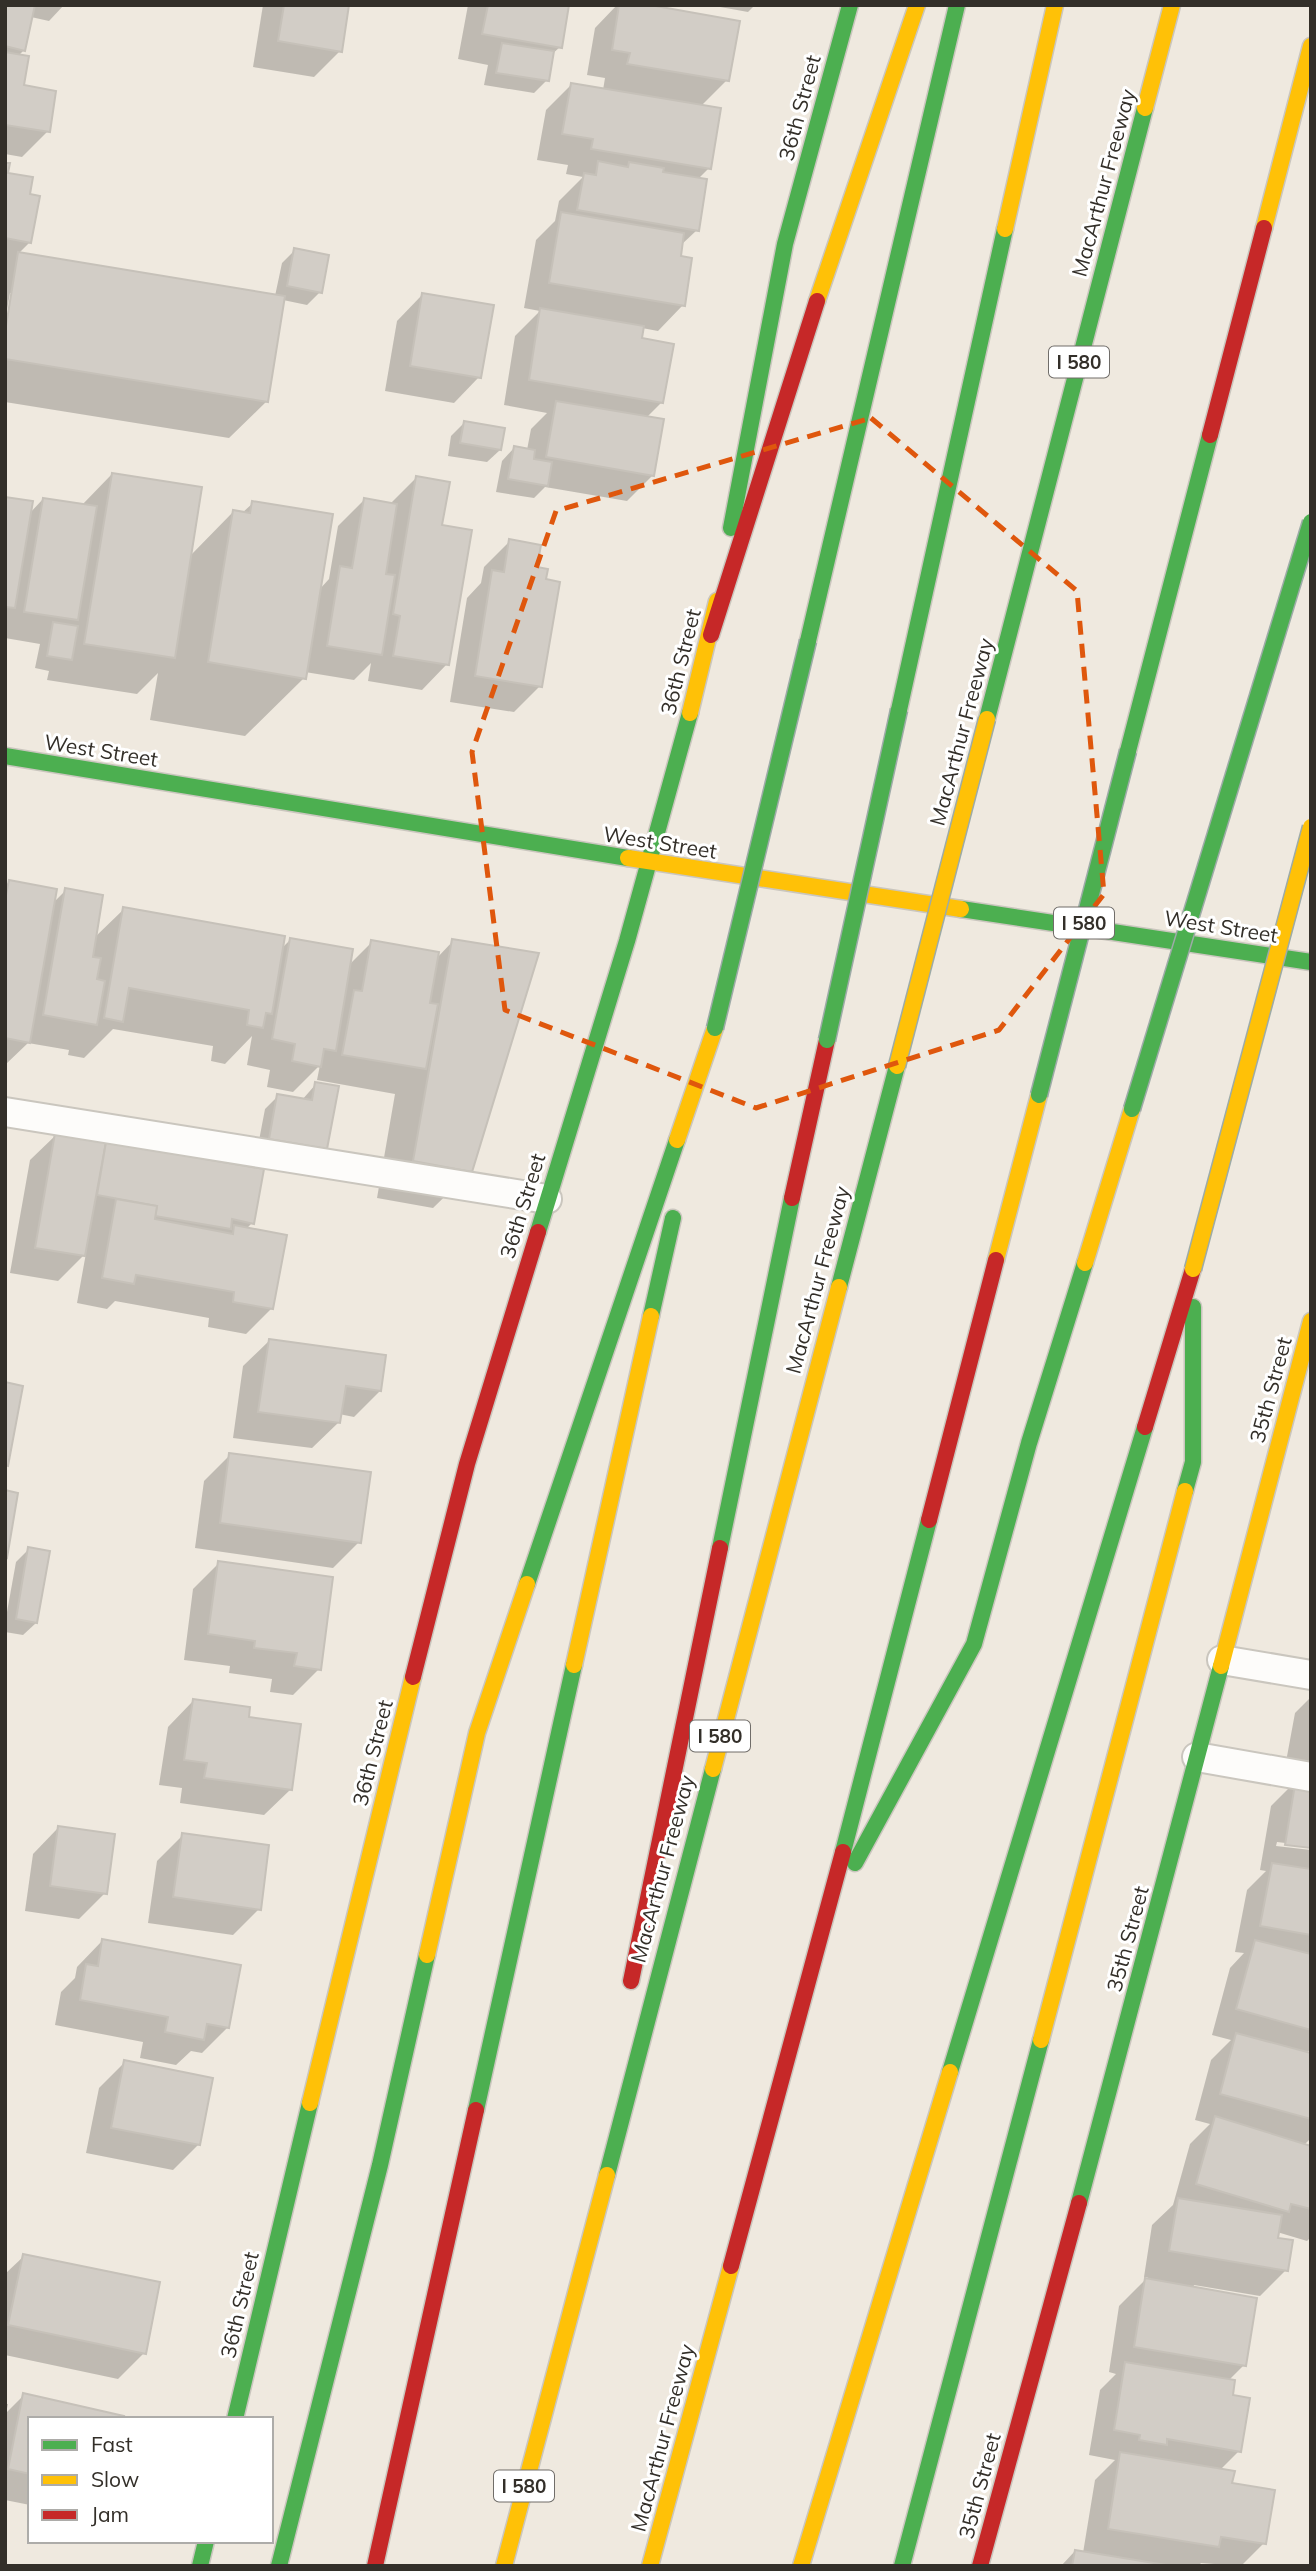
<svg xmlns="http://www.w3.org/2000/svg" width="1316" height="2571" font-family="Mulish,sans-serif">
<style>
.shadow{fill:#0003}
.building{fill:#d2cdc6;stroke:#c6c1b9;stroke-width:2}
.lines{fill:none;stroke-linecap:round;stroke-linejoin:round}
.lane-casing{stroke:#cac6be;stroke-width:32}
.fast-casing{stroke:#cac6be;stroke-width:19}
.slow-casing{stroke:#cac6be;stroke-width:19}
.jam-casing{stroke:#cac6be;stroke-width:19}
.lane{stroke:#fdfcfa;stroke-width:28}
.fast{stroke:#4caf50;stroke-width:16}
.slow{stroke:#ffc107;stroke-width:16}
.jam{stroke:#c62828;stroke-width:16}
.fast-bridge-casing{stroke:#9daba7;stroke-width:19;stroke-linecap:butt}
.slow-bridge-casing{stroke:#9daba7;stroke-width:19;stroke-linecap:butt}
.fast-bridge{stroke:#4caf50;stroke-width:16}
.slow-bridge{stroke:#ffc107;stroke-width:16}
.marked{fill:none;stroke:#df570d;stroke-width:5;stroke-dasharray:14 9;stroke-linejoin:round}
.labels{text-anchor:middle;stroke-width:6;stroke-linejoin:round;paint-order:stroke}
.shield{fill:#fff;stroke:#706d69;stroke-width:2}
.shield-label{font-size:19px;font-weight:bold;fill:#332f29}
.street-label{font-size:21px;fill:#332f29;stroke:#fff}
</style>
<rect width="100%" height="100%" fill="#efe9df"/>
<g class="shadow">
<polygon points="5,5 64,5 49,21 31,17 24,50 18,56 22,87 48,131 22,157 5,154"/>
<polygon points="263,5 347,5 340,51 314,77 253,67"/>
<polygon points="468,5 567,5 560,47 551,55 547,80 534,93 484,85 488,65 458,59"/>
<polygon points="617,5 639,5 727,80 701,106 709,168 697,180 697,230 680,246 683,305 658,331 642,328 640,340 662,402 646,418 653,475 627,501 545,487 534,498 496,492 502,461 514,448 527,450 531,429 547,413 504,405 515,336 540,311 524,308 536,240 555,221 559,201 583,177 566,174 568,165 537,160 546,110 571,85 603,90 605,78 587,75 595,28"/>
<polygon points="709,5 755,5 748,12"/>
<polygon points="5,164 6,174 28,195 29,243 18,254 275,296 282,263 295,250 320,292 307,305 283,300 267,401 229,438 5,402 5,344 13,293 10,293 5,321"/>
<polygon points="422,295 479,377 454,403 385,391 397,321"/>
<polygon points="464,423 500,450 487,462 448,456 451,436"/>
<polygon points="112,474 190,556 233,512 242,513 253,503 319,590 329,579 338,526 364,500 389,505 416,478 440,527 447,664 422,690 368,681 371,663 354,680 305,672 304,678 245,736 150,720 158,673 137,694 47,680 49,671 35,668 40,644 5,638 5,498 29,514 43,499 81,506"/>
<polygon points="510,541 535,568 540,686 514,712 450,702 467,598 481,583 484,567"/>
<polygon points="9,882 53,903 66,890 94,938 124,909 281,949 290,940 349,965 372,942 436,959 453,941 471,1171 433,1208 377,1198 395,1094 317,1080 320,1065 293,1092 267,1087 270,1070 247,1065 252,1036 225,1064 211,1061 213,1046 113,1029 84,1058 68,1055 69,1050 28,1043 5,1065 5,886"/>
<polygon points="316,1084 325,1149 312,1161 257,1151 265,1109 278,1096 302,1100"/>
<polygon points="56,1135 262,1171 252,1223 246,1229 271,1309 246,1334 208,1327 209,1318 115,1301 107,1309 77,1303 86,1253 58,1281 10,1273 30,1160"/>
<polygon points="269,1341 380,1391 354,1417 339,1414 338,1423 312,1448 233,1438 243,1366"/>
<polygon points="230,1455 359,1542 333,1568 195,1548 204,1481"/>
<polygon points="29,1549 36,1623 23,1635 5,1632 5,1623 16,1562"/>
<polygon points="219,1563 319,1669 293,1695 270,1692 272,1679 229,1673 230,1666 184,1660 193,1589"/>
<polygon points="1311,1697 1311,1846 1277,1842 1276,1846 1311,1850 1311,2050 1304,2053 1311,2055 1311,2138 1305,2144 1311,2148 1311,2237 1307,2241 1277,2232 1276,2239 1286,2270 1260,2296 1194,2285 1193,2288 1244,2365 1228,2381 1239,2451 1220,2470 1264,2543 1241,2566 1201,2563 1198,2566 1061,2566 1075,2551 1083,2553 1095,2480 1115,2460 1089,2455 1100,2390 1116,2374 1109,2372 1119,2306 1148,2277 1144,2277 1152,2225 1173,2205 1190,2144 1210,2124 1195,2120 1211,2060 1231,2040 1212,2035 1230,1968 1244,1953 1235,1952 1247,1890 1266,1871 1260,1870 1271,1806 1297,1780 1283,1778 1295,1713"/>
<polygon points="193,1701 247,1718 290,1790 264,1815 180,1803 182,1788 159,1785 168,1727"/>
<polygon points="58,1828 105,1893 79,1919 25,1911 33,1854"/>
<polygon points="183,1835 259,1909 233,1935 148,1923 157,1861"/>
<polygon points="102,1941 228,2027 202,2053 191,2051 176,2065 140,2058 143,2042 55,2025 61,1992 75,1978 77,1967"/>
<polygon points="125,2062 199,2144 173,2170 86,2153 99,2088"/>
<polygon points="24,2256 144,2353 118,2379 5,2355 5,2274"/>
<polygon points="24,2395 30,2419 30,2505 5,2500 5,2404 8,2404 6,2413"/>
</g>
<g class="building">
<polygon points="5,5 35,5 25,51 5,46"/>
<polygon points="284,5 349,5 342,52 278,41"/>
<polygon points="488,5 569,5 562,48 482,34"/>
<polygon points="619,5 650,5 740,21 729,81 627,64 630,53 612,50"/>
<polygon points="502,43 554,51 549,81 496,73"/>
<polygon points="5,52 29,56 24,85 56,91 50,132 5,125"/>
<polygon points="571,83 721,108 711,169 591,149 593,139 562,134"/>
<polygon points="598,161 628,167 629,162 664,168 663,172 707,179 699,231 577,210 584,173 596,175"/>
<polygon points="5,163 10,163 8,173 33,177 30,194 40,196 31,243 5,238"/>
<polygon points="561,212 684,233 681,256 692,258 685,306 549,283"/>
<polygon points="294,248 329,255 322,293 287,286"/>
<polygon points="18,252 285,296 268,402 5,359 5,332"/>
<polygon points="422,293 494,305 481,378 410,366"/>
<polygon points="540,308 644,326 642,338 674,344 663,403 529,380"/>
<polygon points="556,401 664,419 654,476 546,457"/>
<polygon points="464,421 505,428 501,450 460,443"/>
<polygon points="514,446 535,450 534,459 552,462 548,486 508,479"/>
<polygon points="112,473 202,487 175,658 84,644"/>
<polygon points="416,476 450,482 442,525 472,530 449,665 393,656 400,616 393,614"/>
<polygon points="5,497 33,501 15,608 5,607"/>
<polygon points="43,498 97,506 78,620 24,612"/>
<polygon points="364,498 397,504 386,574 395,575 382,655 327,646 340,566 352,568"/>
<polygon points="252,501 333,514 306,679 208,662 233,510 250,513"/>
<polygon points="509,539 541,545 537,567 548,569 546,579 560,582 542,687 475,676 492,570 504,572"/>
<polygon points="53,622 78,626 72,660 47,656"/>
<polygon points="9,880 57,889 30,1043 5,1038 5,900"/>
<polygon points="65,888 103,895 93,957 101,958 97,979 105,981 97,1025 43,1015"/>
<polygon points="123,907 285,936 272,1014 266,1013 263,1028 247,1025 249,1010 129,988 123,1022 104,1018"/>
<polygon points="290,938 353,949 336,1051 324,1049 321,1067 292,1061 295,1044 272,1039"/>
<polygon points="452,939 539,953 472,1172 413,1161"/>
<polygon points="371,940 439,952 430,1003 438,1004 426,1069 342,1055 354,990 362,991"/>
<polygon points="315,1082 339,1086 327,1149 269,1139 277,1094 312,1100"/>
<polygon points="55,1133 106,1142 85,1256 35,1248"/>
<polygon points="106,1142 264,1169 254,1224 232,1219 231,1229 155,1216 157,1206 97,1195"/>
<polygon points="116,1199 157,1206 155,1219 233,1234 234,1225 287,1235 273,1309 233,1302 234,1292 136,1275 134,1284 102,1278"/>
<polygon points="269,1339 386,1355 381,1391 346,1386 340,1423 258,1412"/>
<polygon points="5,1382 23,1386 8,1466 5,1465"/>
<polygon points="229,1453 371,1472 361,1543 220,1523"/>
<polygon points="5,1490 18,1493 7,1558 5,1557"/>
<polygon points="28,1547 50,1551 37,1623 16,1619"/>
<polygon points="218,1561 333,1577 321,1670 294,1666 297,1653 254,1648 255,1641 208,1634"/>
<polygon points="193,1699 250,1707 249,1717 301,1724 292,1790 204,1778 207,1763 184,1760"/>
<polygon points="1296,1778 1311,1780 1311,1848 1285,1845"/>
<polygon points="58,1826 115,1834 107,1894 50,1886"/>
<polygon points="182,1833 269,1845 261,1910 173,1897"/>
<polygon points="1272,1863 1311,1869 1311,1935 1260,1926"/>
<polygon points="102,1939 241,1965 229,2028 207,2024 204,2040 165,2032 168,2017 80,2000 86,1964 98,1966"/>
<polygon points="1255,1940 1311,1954 1311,2030 1236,2009"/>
<polygon points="1236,2033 1311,2053 1311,2119 1220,2094"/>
<polygon points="124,2060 213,2078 200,2145 111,2128"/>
<polygon points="1215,2116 1311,2146 1311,2209 1291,2204 1289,2212 1196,2184"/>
<polygon points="1178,2198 1282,2215 1278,2238 1293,2240 1288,2271 1169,2251"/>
<polygon points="23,2254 160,2282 146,2354 8,2325"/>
<polygon points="1145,2278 1257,2298 1246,2366 1134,2347"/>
<polygon points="1125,2362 1235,2380 1233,2395 1250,2398 1241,2452 1167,2439 1167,2445 1139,2440 1140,2435 1114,2430"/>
<polygon points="23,2393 124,2416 123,2419 30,2419 30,2474 8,2469"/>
<polygon points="1120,2452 1235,2471 1232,2483 1275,2490 1266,2544 1221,2537 1219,2547 1108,2529"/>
<polygon points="1075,2550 1172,2566 1072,2566"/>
</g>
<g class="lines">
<g class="lane-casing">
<g id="lane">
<polyline points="5,1112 547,1199"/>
<polyline points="1222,1660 1311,1675"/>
<polyline points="1197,1757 1311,1777"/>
</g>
</g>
<g class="fast-casing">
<g id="fast">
<polyline points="731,528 785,244 850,5"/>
<polyline points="808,641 957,5"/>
<polyline points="899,710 1005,229"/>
<polyline points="987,719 1145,108"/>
<polyline points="1128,751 1210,435"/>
<polyline points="5,756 628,858"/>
<polyline points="961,909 1311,962"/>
<polyline points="538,1232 627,941 690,713"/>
<polyline points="839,1287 897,1066"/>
<polyline points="651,1316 673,1218"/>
<polyline points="1185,1491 1193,1462 1193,1307"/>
<polyline points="720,1548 792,1198"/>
<polyline points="527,1584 677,1140"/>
<polyline points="843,1852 929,1520"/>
<polyline points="855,1863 974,1644 1029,1443 1085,1263"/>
<polyline points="950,2072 1145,1427"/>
<polyline points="476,2110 574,1665"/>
<polyline points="607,2175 713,1769"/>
<polyline points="1079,2203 1221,1666"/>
<polyline points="235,2419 310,2103"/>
<polyline points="200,2566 206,2541"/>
<polyline points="279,2566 380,2165 427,1955"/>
<polyline points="902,2566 1041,2040"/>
</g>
</g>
<g class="slow-casing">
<g id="slow">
<polyline points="1145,108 1172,5"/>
<polyline points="1264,228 1311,46"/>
<polyline points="1005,229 1055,5"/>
<polyline points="817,301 917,5"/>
<polyline points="690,713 717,601"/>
<polyline points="628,858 961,909"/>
<polyline points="677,1140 715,1028"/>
<polyline points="996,1260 1039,1095"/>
<polyline points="1085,1263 1132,1109"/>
<polyline points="574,1665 651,1316"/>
<polyline points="1221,1666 1311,1321"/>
<polyline points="713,1769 839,1287"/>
<polyline points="427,1955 477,1733 527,1584"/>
<polyline points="1041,2040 1185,1491"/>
<polyline points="310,2103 413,1677"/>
<polyline points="504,2566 607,2175"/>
<polyline points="650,2566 731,2266"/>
<polyline points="801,2566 950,2072"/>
</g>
</g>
<g class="jam-casing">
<g id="jam">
<polyline points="1210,435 1264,228"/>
<polyline points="711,635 817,301"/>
<polyline points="792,1198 827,1040"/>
<polyline points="1145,1427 1193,1269"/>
<polyline points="929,1520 996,1260"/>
<polyline points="413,1677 467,1464 538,1232"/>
<polyline points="631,1981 720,1548"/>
<polyline points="731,2266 843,1852"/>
<polyline points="375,2566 476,2110"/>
<polyline points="980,2566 1079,2203"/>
</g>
</g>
<use href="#lane" class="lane"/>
<use href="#fast" class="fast"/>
<use href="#slow" class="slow"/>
<use href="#jam" class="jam"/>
<g class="fast-bridge-casing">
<g id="fast-bridge">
<polyline points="715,1028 808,641"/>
<polyline points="827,1040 899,710"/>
<polyline points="1039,1095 1128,751"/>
<polyline points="1132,1109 1311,522"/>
</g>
</g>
<g class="slow-bridge-casing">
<g id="slow-bridge">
<polyline points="897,1066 987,719"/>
<polyline points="1193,1269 1311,827"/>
</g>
</g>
<use href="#fast-bridge" class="fast-bridge"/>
<use href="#slow-bridge" class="slow-bridge"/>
</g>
<path class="marked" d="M871 418 1077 591 1104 894 999 1030 756 1108 505 1010 472 752 556 511Z"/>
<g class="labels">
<g class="shield">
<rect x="1049" y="346.5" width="60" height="31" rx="5"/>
<rect x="1054" y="907.5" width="60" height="31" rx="5"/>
<rect x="690" y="1720.5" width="60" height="31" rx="5"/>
<rect x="494" y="2470.5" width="60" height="31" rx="5"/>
</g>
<g class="shield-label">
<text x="1079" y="369">I 580</text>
<text x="1084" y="930">I 580</text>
<text x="720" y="1743">I 580</text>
<text x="524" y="2493">I 580</text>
</g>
<g class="street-label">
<text transform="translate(800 108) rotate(-75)" y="7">36th Street</text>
<text transform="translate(1104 183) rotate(-75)" y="7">MacArthur Freeway</text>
<text transform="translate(681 662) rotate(-76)" y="7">36th Street</text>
<text transform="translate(962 732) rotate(-75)" y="7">MacArthur Freeway</text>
<text transform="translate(101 751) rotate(9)" y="7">West Street</text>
<text transform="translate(660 843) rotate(9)" y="7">West Street</text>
<text transform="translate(1221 927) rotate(9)" y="7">West Street</text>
<text transform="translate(523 1206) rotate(-73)" y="7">36th Street</text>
<text transform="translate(818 1280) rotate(-75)" y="7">MacArthur Freeway</text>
<text transform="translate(1271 1390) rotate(-75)" y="7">35th Street</text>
<text transform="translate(373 1753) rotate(-76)" y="7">36th Street</text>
<text transform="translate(663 1869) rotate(-75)" y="7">MacArthur Freeway</text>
<text transform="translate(1128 1939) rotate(-75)" y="7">35th Street</text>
<text transform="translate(240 2305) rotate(-77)" y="7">36th Street</text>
<text transform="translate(663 2438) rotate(-75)" y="7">MacArthur Freeway</text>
<text transform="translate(980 2486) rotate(-75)" y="7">35th Street</text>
</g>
</g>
<rect width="1316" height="2571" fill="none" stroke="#332f29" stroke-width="14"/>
<rect x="28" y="2417" width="245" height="126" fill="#ffffff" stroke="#adaca9" stroke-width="2"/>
<rect x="42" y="2440" width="35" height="10" fill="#4caf50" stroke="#adaca9" stroke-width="2"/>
<text x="91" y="2452" font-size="21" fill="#332f29">Fast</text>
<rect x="42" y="2475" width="35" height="10" fill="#ffc107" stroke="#adaca9" stroke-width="2"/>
<text x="91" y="2487" font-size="21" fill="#332f29">Slow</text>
<rect x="42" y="2510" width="35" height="10" fill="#c62828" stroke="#adaca9" stroke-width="2"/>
<text x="91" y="2522" font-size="21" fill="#332f29">Jam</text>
</svg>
